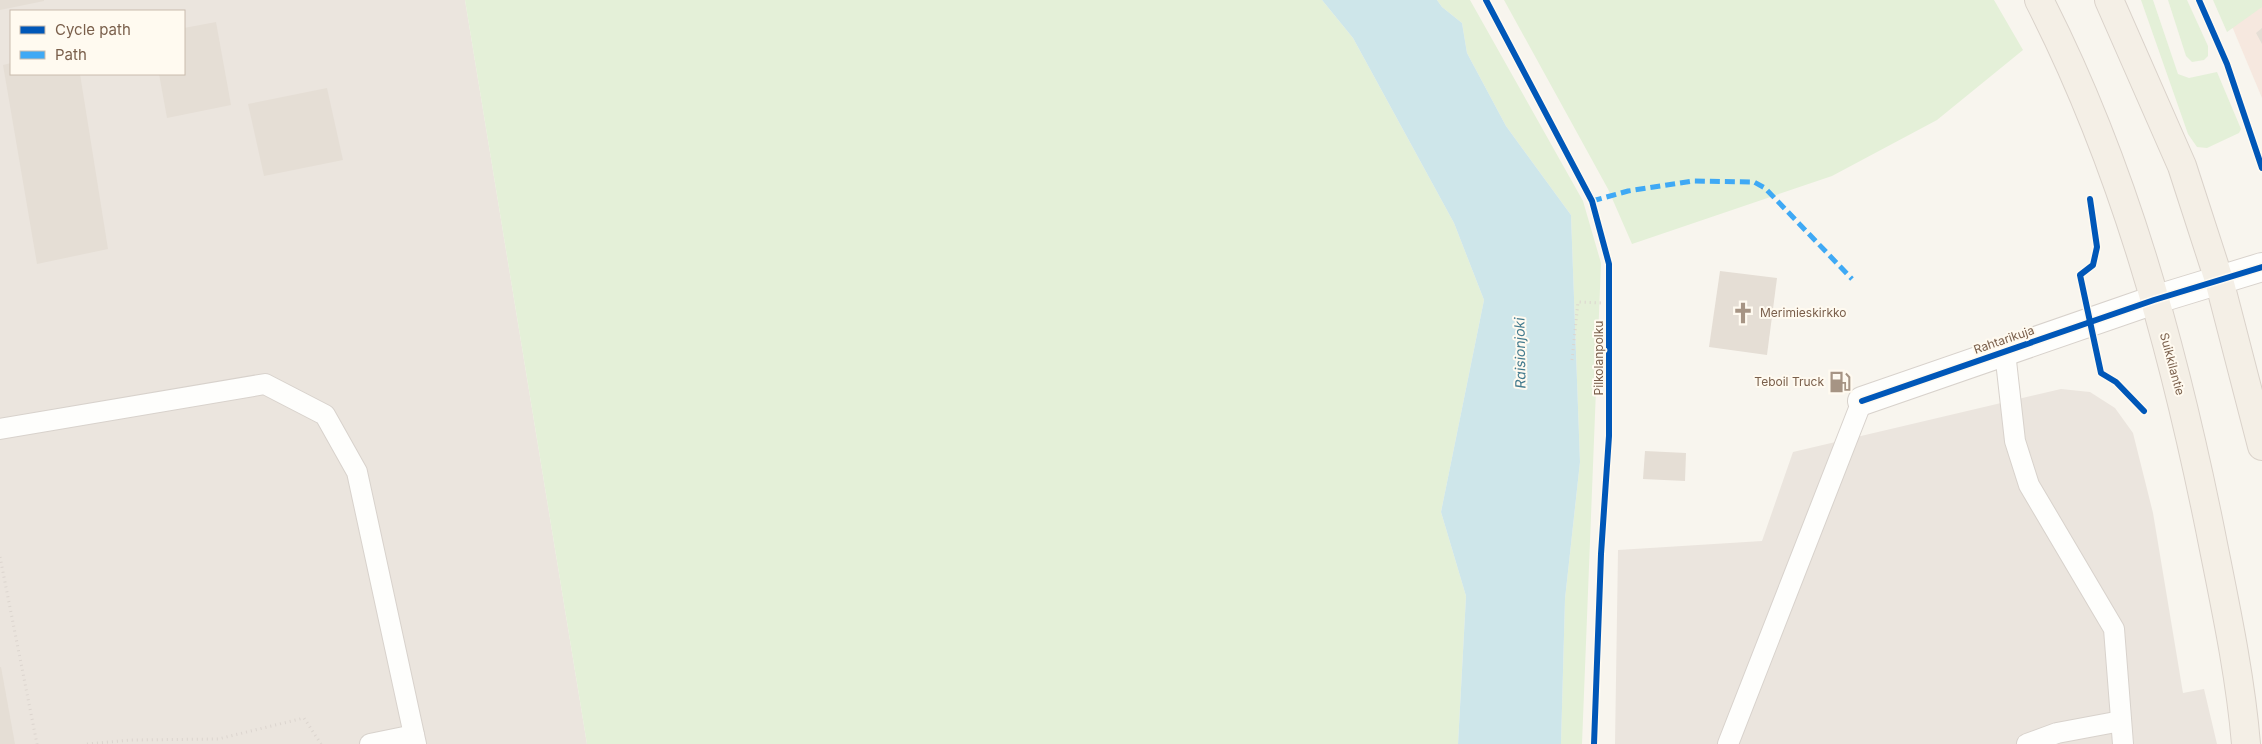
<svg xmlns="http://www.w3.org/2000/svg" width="2262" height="744" font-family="Inter,sans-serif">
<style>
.commercial{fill:#f6e8df}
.industrial{fill:#ebe5de;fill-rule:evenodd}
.green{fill:#e4f0d8}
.water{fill:#cee6ea}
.building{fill:#e5ded5}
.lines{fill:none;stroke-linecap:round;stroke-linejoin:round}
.service-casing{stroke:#d8d2cc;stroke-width:22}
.minor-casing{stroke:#d8d2cc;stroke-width:30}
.tertiary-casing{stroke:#d8d2cc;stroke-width:30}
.primary-casing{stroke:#dad2ca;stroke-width:30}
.path{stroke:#dcd5cf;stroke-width:3;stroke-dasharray:1 4;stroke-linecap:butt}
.service{stroke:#fefefc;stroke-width:20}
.minor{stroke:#fefefc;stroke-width:28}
.tertiary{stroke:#fefefc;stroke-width:28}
.primary{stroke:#f4efe6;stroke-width:28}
.quiet{stroke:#3fa9f5;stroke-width:5;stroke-dasharray:10 5;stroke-linecap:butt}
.cycleway-casing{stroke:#fffaf0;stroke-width:9}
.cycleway{stroke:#0057b8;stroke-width:6}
.labels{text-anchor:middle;stroke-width:4;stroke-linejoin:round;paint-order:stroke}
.poi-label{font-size:12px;fill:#7a5f4b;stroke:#fffaf0;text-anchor:start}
.street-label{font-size:12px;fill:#7a5f4b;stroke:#fffaf0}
.water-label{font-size:14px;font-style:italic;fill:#437b8e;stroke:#fffaf0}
</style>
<rect width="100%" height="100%" fill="#f8f5ee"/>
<polygon class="commercial" points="2221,0 2262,0 2262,98"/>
<g class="industrial">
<path d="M0 0H465L587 744H0ZM11 11H184V74H11Z"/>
<polygon points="2061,389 2090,392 2115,408 2133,433 2153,513 2183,693 2204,689 2217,744 1615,744 1618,550 1762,541 1793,452"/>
</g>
<g class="green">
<polygon points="465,0 1322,0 1353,38 1454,223 1484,300 1441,512 1466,596 1458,744 587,744"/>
<polygon points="1437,0 1470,0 1583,201 1601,263 1582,744 1561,744 1565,599 1580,462 1571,215 1506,126 1467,53 1462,23 1442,7"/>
<polygon points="1504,0 1994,0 2023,50 1937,120 1832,176 1632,244 1608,189"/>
<polygon points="2141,0 2153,0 2178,74 2189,78 2217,72 2241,129 2239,133 2207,148 2197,147 2188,134"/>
<polygon points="2168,0 2187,0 2208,46 2208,56 2204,60 2192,62 2186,56"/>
<polygon points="2213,0 2262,0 2262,7 2227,32"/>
</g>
<polygon class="water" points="1322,0 1437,0 1442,7 1462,23 1467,53 1506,126 1571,215 1580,462 1565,599 1561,744 1458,744 1466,596 1441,512 1484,300 1454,223 1353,38"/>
<g class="building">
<polygon points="0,0 44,0 44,1 0,10"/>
<polygon points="216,22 231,105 167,118 159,74 184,74 184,28"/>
<polygon points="2262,28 2262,44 2256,33"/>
<polygon points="11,63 11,74 80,74 108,249 37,264 3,65"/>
<polygon points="327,88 343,160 264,176 248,104"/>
<polygon points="1720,271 1777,278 1767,355 1709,347"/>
<polygon points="1645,451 1686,453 1685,481 1643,479"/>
<polygon points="0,667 1,667 15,744 0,744"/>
</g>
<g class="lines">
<g class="service-casing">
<g id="service">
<polyline points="2005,352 2015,441 2029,485 2114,629 2123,744"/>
<polyline points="0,429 265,384 325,415 357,472 416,744"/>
<polyline points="370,744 414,735"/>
<polyline points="1728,744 1862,401"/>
<polyline points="2027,744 2057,733 2121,721"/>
</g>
</g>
<g class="minor-casing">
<polyline id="minor" points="1862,401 2154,300"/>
</g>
<g class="tertiary-casing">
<polyline id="tertiary" points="2154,300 2262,267"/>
</g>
<g class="primary-casing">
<g id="primary">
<path d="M2039 0C2124 166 2173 347 2210 529 2224 600 2240 672 2246 744"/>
<polyline points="2109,0 2182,166 2219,280 2262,446"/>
</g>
</g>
<g class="path">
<polyline points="1572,360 1578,302 1603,303"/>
<polyline points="0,557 37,744"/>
<polyline points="87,744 131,740 218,739 304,718 321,744"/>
</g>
<use href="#service" class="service"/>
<use href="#minor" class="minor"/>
<use href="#tertiary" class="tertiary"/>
<use href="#primary" class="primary"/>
<polyline class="quiet" points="1592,201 1628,191 1693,181 1754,182 1765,188 1852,279"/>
<g class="cycleway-casing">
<g id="cycleway">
<polyline points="1486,0 1592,201 1609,264 1609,436 1601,554 1594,744"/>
<polyline points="2199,0 2227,64 2262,168"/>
<polyline points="2090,199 2097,247 2093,265 2080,275 2101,373 2116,382 2144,411"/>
<polyline points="1862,401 2154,300 2262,267"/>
</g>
</g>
<use href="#cycleway" class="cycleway"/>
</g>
<defs>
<g id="church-bare" transform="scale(1.725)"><path d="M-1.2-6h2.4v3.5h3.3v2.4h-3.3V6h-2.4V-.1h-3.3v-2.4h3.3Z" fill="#a69484" stroke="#fffaf0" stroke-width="2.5" paint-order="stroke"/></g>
<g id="fuel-bare" transform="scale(1.725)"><path d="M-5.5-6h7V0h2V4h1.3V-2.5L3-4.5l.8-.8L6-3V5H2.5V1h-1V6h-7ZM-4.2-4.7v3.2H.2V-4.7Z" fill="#a69484" stroke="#fffaf0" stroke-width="2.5" paint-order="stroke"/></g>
</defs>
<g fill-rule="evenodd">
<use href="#church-bare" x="1743" y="313"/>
<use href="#fuel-bare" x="1840" y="382"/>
</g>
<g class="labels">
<g class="poi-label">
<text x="1760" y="317">Merimieskirkko</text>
<text x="1824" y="386" text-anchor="end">Teboil Truck</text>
</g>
<g class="street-label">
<text transform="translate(2004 340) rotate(-19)" y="4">Rahtarikuja</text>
<text transform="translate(1599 358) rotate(-90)" y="4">Pilkolanpolku</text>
<text transform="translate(2172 364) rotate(75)" y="4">Suikkilantie</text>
</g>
<g class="water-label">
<text transform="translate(1520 353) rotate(-91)" y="5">Raisionjoki</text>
</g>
</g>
<rect x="10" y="10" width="175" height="65" fill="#fffaf0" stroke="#cabcae"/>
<rect x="20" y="26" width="25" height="8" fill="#0057b8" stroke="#cabcae"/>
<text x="55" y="35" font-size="15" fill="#7a5f4b">Cycle path</text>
<rect x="20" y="51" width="25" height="8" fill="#3fa9f5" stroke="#cabcae"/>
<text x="55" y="60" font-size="15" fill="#7a5f4b">Path</text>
</svg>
